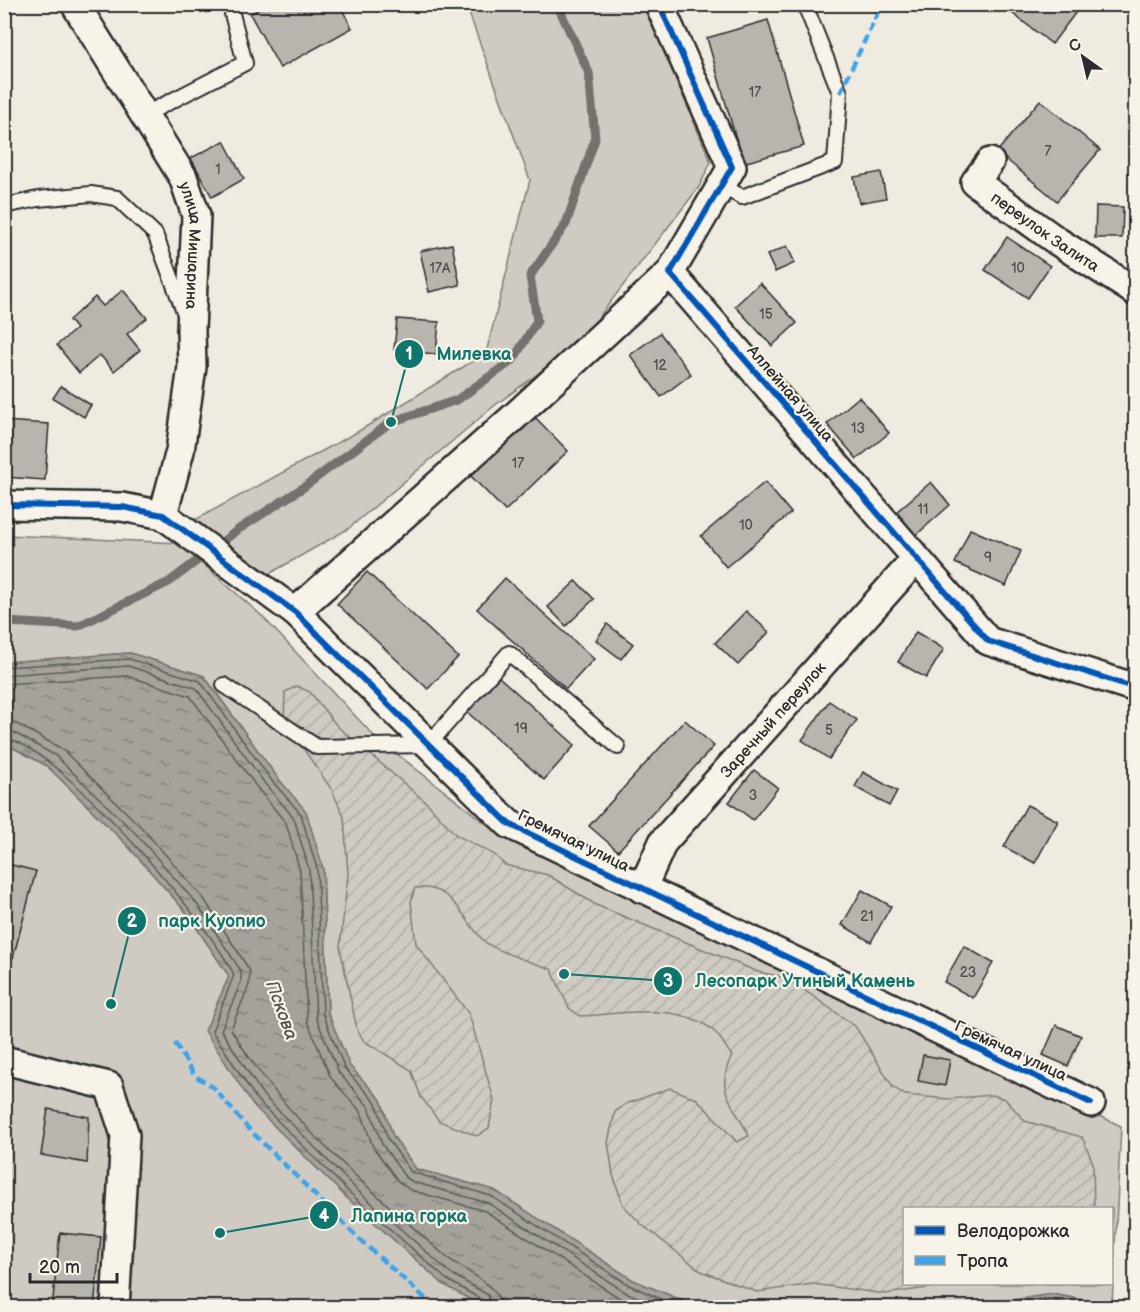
<svg xmlns="http://www.w3.org/2000/svg" width="1140" height="1312" font-family="'Balsamiq Sans',sans-serif">
<style>
.green{fill:#cfcbc2;stroke:#7d7b76;stroke-width:1.5;fill-rule:evenodd}
.garden{fill:url(#garden-furrows);stroke:#7d7b76;stroke-width:1.5}
.water{fill:url(#water-ripples);stroke:#74726e;stroke-width:1.5}
.lines{fill:none;stroke-linecap:round;stroke-linejoin:round}
.shore{stroke:#5b5b57;stroke-width:1.5}
.stream{stroke:#74726e;stroke-width:9}
.building{fill:#b8b5ae;stroke:#2b2b2b;stroke-width:1.5}
.service-casing{stroke:#2b2b2b;stroke-width:18}
.minor-casing{stroke:#2b2b2b;stroke-width:32}
.service{stroke:#f7f3e8;stroke-width:14}
.minor{stroke:#f7f3e8;stroke-width:27}
.quiet{stroke:#3ea3eb;stroke-width:4.5;stroke-dasharray:9 4.5;stroke-linecap:butt}
.cycleway-casing{stroke:#f7f3e8;stroke-width:10}
.cycleway{stroke:#0057b8;stroke-width:6}
.labels{text-anchor:middle;stroke-width:4.5;stroke-linejoin:round;paint-order:stroke}
.number-label{font-size:14px;fill:#4e4e4c}
.street-label{font-size:16px;fill:#2b2b2b;stroke:#f7f3e8}
.water-label{font-size:18px;font-style:italic;fill:#555552;stroke:#f7f3e8}
.leader{fill:none;stroke:#0f766e;stroke-width:2}
.callout-dot{fill:#0f766e;stroke:#f7f3e8;stroke-width:2}
.mark-label{font-size:18px;text-anchor:middle;font-weight:bold;fill:#fff}
.callout-label{font-size:18px;text-anchor:middle;font-weight:bold;fill:#0f766e;stroke:#f7f3e8;stroke-width:4.5;stroke-linejoin:round;paint-order:stroke}
</style>
<defs>
<pattern id="garden-furrows" width="10" height="10" patternUnits="userSpaceOnUse" patternTransform="scale(1.5)"><rect width="10" height="10" fill="#cfcbc2"/><path d="M-1 1l2-2M0 10L10 0M9 11l2-2" fill="none" stroke="#b2aea7"/></pattern>
<pattern id="water-ripples" width="26" height="14" patternUnits="userSpaceOnUse" patternTransform="scale(1.5)"><rect width="26" height="14" fill="#a4a29a"/><path d="M2 4q2-2 4 0t4 0M15 11q2-2 4 0t4 0" fill="none" stroke="#86847e"/></pattern>
</defs>
<rect width="100%" height="100%" fill="#efebe0"/>
<filter id="ink" filterUnits="userSpaceOnUse"><feTurbulence type="fractalNoise" baseFrequency=".0167" numOctaves="2"/><feDisplacementMap in="SourceGraphic" scale="12" xChannelSelector="R" yChannelSelector="G"/><feConvolveMatrix kernelMatrix="1 2 1 2 8 2 1 2 1" color-interpolation-filters="sRGB"/></filter>
<g filter="url(#ink)">
<g class="green">
<polygon points="466,5 644,5 711,162 699,187 578,344 494,406 348,529 269,574 195,520 359,431 486,353 530,180"/>
<path d="M5 535 179 543 262 616 374 736 498 833 639 897 1121 1126 1112 1305 1052 1294 966 1308 698 1307 633 1280 494 1190 416 1169 393 1136 381 1100 350 1067 328 1013 323 868 277 777 204 676 130 653 5 662ZM904 1208H1112V1284H904Z"/>
<polygon points="4,743 47,766 126,844 186,912 229,976 252,1104 347,1198 443,1284 483,1307 5,1307"/>
</g>
<path class="garden" d="M297 686 310 692 337 726 428 804 456 835 495 855 505 865 548 875 596 905 758 972 787 978 855 1026 893 1087 905 1095 948 1099 992 1095 1005 1099 1025 1121 1082 1137 1093 1163 1094 1208H904V1284H956L885 1294 813 1284 757 1292 701 1271 641 1224 623 1205 613 1175 608 1142 615 1112 626 1104 670 1088 697 1099 737 1142 749 1136C735 1105 713 1091 732 1056 727 1049 722 1040 716 1033 682 1001 623 1014 580 1016L569 1008 551 969C537 964 495 951 485 942 462 920 455 884 415 888L411 901 416 944 469 1014 494 1100 489 1128 477 1136 439 1121 421 1097 411 1070 364 1041 357 1030 340 947 348 874 344 817 332 790 284 721 285 692Z"/>
<g class="water">
<polygon points="130,653 204,676 277,777 306,811 323,868 328,1013 350,1066 381,1100 393,1136 416,1169 494,1190 633,1280 698,1307 483,1307 443,1284 347,1198 252,1104 205,1031 229,976 186,912 126,844 47,766 5,743 5,662"/>
<polygon points="1052,1294 1121,1307 966,1307"/>
</g>
<g class="lines">
<g class="shore">
<polyline points="4,667 129,659 200,681 272,781 301,814 317,869 323,1015 345,1069 376,1103 388,1139 411,1172 491,1196 629,1285 682,1308"/>
<polyline points="4,675 128,666 196,688 266,785 294,818 309,870 316,1018 339,1073 369,1107 382,1144 405,1177 413,1182 488,1203 625,1292 663,1308"/>
<polyline points="4,684 127,676 190,696 259,790 286,823 300,871 307,1021 331,1078 361,1112 373,1147 398,1181 410,1190 485,1211 621,1299 640,1308"/>
<path d="M4 721 17 724 62 749 142 828 204 899 250 971 249 985 231 1029C283 1118 367 1186 443 1254 460 1270 500 1283 501 1308"/>
<polyline points="4,730 13,732 56,756 136,834 197,904 241,971 241,982 221,1030 263,1095 356,1189 450,1273 488,1295 492,1308"/>
<path d="M4 738C56 743 212 926 234 975L212 1031 257 1100 351 1194 446 1279 482 1300 485 1308"/>
<polyline points="1005,1308 1051,1300 1092,1308"/>
</g>
<polyline class="stream" points="4,625 7,622 78,626 169,582 239,529 304,487 391,422 457,400 513,360 537,321 530,276 566,224 595,139 589,73 557,4"/>
</g>
<g class="building">
<polygon points="268,4 339,4 352,28 280,68 250,14"/>
<polygon points="1013,4 1082,4 1052,44 1008,10"/>
<polygon points="768,20 804,146 743,163 707,38"/>
<polygon points="1040,100 1100,150 1057,201 997,152"/>
<polygon points="224,141 244,179 212,197 191,158"/>
<polygon points="881,172 886,198 859,203 854,177"/>
<polygon points="1096,206 1123,207 1122,238 1095,238"/>
<polygon points="1007,237 1050,266 1028,298 985,270"/>
<polygon points="452,244 460,285 429,292 420,251"/>
<polygon points="787,246 795,263 775,272 767,255"/>
<polygon points="760,283 797,323 772,346 735,306"/>
<polygon points="123,290 147,318 127,334 140,350 114,371 100,355 79,373 57,345 76,329 69,320 95,297 103,306"/>
<polygon points="397,319 439,322 436,354 394,350"/>
<polygon points="660,333 691,374 661,397 630,355"/>
<polygon points="61,386 91,405 84,417 53,398"/>
<polygon points="859,397 889,433 857,459 827,424"/>
<polygon points="532,414 568,451 505,511 469,474"/>
<polygon points="4,421 49,424 45,480 4,477"/>
<polygon points="765,482 791,513 726,567 701,536"/>
<polygon points="931,482 950,505 915,536 895,513"/>
<polygon points="970,529 1021,551 1006,586 955,563"/>
<polygon points="367,572 458,657 428,689 337,604"/>
<polygon points="505,578 594,659 566,689 477,609"/>
<polygon points="576,581 594,599 566,626 548,607"/>
<polygon points="746,611 769,632 738,665 715,643"/>
<polygon points="607,624 633,644 621,659 596,640"/>
<polygon points="916,632 944,649 926,678 898,662"/>
<polygon points="499,677 575,745 544,780 467,712"/>
<polygon points="829,701 857,720 829,759 802,740"/>
<polygon points="685,720 714,746 618,851 589,826"/>
<polygon points="754,770 778,788 753,820 729,802"/>
<polygon points="863,772 897,791 889,806 855,787"/>
<polygon points="1027,805 1058,821 1035,863 1004,847"/>
<polygon points="4,863 36,871 13,958 4,955"/>
<polygon points="862,890 891,906 871,942 842,925"/>
<polygon points="964,946 993,963 973,998 944,982"/>
<polygon points="1056,1025 1081,1036 1068,1066 1043,1055"/>
<polygon points="923,1055 950,1060 945,1086 918,1081"/>
<polygon points="48,1109 89,1117 87,1163 41,1155"/>
<polygon points="60,1233 101,1237 94,1308 52,1308"/>
</g>
<g class="lines">
<g class="service-casing">
<g id="service">
<polyline points="146,114 245,63 232,14"/>
<polyline points="720,185 742,197 835,162 840,93 807,10"/>
<polyline points="4,206 38,199 91,194 117,198 155,234 185,314"/>
<polyline points="224,685 317,747 428,745 509,653 618,747"/>
</g>
</g>
<g class="minor-casing">
<g id="minor">
<path id="s1" d="M75 4 183 177 196 215 191 330 192 367 180 451 163 515"/>
<polyline points="659,4 732,167 670,273 988,641 1136,688"/>
<path id="s2" d="M990 162 975 182 1057 241 1136 292"/>
<polyline points="4,505 122,507 163,515 295,612 509,824 1091,1103"/>
<polyline points="295,612 514,417 670,273"/>
<path id="s3" d="M642 889 663 842 916 559"/>
<polyline points="4,1060 109,1086 125,1135 115,1308"/>
</g>
</g>
<use href="#service" class="service"/>
<use href="#minor" class="minor"/>
<g class="quiet">
<polyline points="840,93 882,4"/>
<polyline points="175,1043 194,1075 214,1088 245,1125 360,1240 436,1308"/>
</g>
<g class="cycleway-casing">
<g id="cycleway">
<polyline points="659,4 732,167 670,273 988,641 1136,688"/>
<polyline points="4,505 122,507 163,515 295,612 509,824 1091,1103"/>
</g>
</g>
<use href="#cycleway" class="cycleway"/>
</g>
</g>
<g class="labels">
<g class="number-label">
<text x="755" y="97">17</text>
<text x="1048" y="156">7</text>
<text x="218" y="174">1</text>
<text x="440" y="273">17А</text>
<text x="1018" y="273">10</text>
<text x="766" y="319">15</text>
<text x="660" y="370">12</text>
<text x="858" y="433">13</text>
<text x="518" y="468">17</text>
<text x="923" y="514">11</text>
<text x="746" y="530">10</text>
<text x="988" y="562">9</text>
<text x="521" y="733">19</text>
<text x="829" y="735">5</text>
<text x="753" y="800">3</text>
<text x="867" y="921">21</text>
<text x="968" y="977">23</text>
</g>
<g class="street-label">
<text dy="6" stroke="none"><textPath href="#s2" startOffset="111">переулок Залита</textPath></text>
<text dy="6" stroke="none"><textPath href="#s1" startOffset="274">улица Мишарина</textPath></text>
<text transform="translate(791 393) rotate(49)" y="6">Аллейная улица</text>
<text dy="6" stroke="none"><textPath href="#s3" startOffset="216">Заречный переулок</textPath></text>
<text transform="translate(574 840) rotate(26)" y="6">Гремячая улица</text>
<text transform="translate(1011 1050) rotate(25)" y="6">Гремячая улица</text>
</g>
<g class="water-label">
<text transform="translate(282 1010) rotate(70)" y="6">Пскова</text>
</g>
</g>
<path class="leader" d="M391 422L409 354M111 1004L132 921M564 974L668 981M220 1233L324 1215"/>
<g class="callout-dot">
<circle cx="391" cy="422" r="6"/>
<circle cx="111" cy="1004" r="6"/>
<circle cx="564" cy="974" r="6"/>
<circle cx="220" cy="1233" r="6"/>
<circle cx="409" cy="354" r="15"/>
<circle cx="132" cy="921" r="15"/>
<circle cx="668" cy="981" r="15"/>
<circle cx="324" cy="1215" r="15"/>
</g>
<g class="mark-label">
<text x="409" y="360">1</text>
<text x="132" y="927">2</text>
<text x="668" y="987">3</text>
<text x="324" y="1222">4</text>
</g>
<g class="callout-label">
<text x="474" y="360">Милевка</text>
<text x="212" y="927">парк Куопио</text>
<text x="805" y="987">Лесопарк Утиный Камень</text>
<text x="409" y="1222">Лапина горка</text>
</g>
<rect width="1140" height="1312" fill="none" stroke="#f7f3e8" stroke-width="24"/>
<rect x="12" y="12" width="1116" height="1288" fill="none" stroke="#2b2b2b" stroke-width="2" filter="url(#ink)"/>
<rect x="903" y="1207" width="210" height="78" fill="#f7f3e8" stroke="#a5a39c" stroke-width="1.5"/>
<rect x="915" y="1226" width="30" height="9" fill="#0057b8" stroke="#a5a39c" stroke-width="1.5"/>
<text x="957" y="1237" font-size="18" fill="#2b2b2b">Велодорожка</text>
<rect x="915" y="1256" width="30" height="9" fill="#3ea3eb" stroke="#a5a39c" stroke-width="1.5"/>
<text x="957" y="1267" font-size="18" fill="#2b2b2b">Тропа</text>
<g transform="translate(1083 57) rotate(326)" stroke="#f7f3e8" stroke-width="4.5" paint-order="stroke">
<path d="M0-4.5L10 22L0 15L-10 22Z" fill="#2b2b2b"/>
<text y="-9" font-size="16" font-weight="bold" text-anchor="middle" fill="#2b2b2b">С</text>
</g>
<path d="M30 1273v9h87v-9" fill="none" stroke="#2b2b2b" stroke-width="3"/>
<text x="39" y="1273" font-size="18" fill="#2b2b2b" stroke="#f7f3e8" stroke-width="4.5" paint-order="stroke">20 m</text>
</svg>
